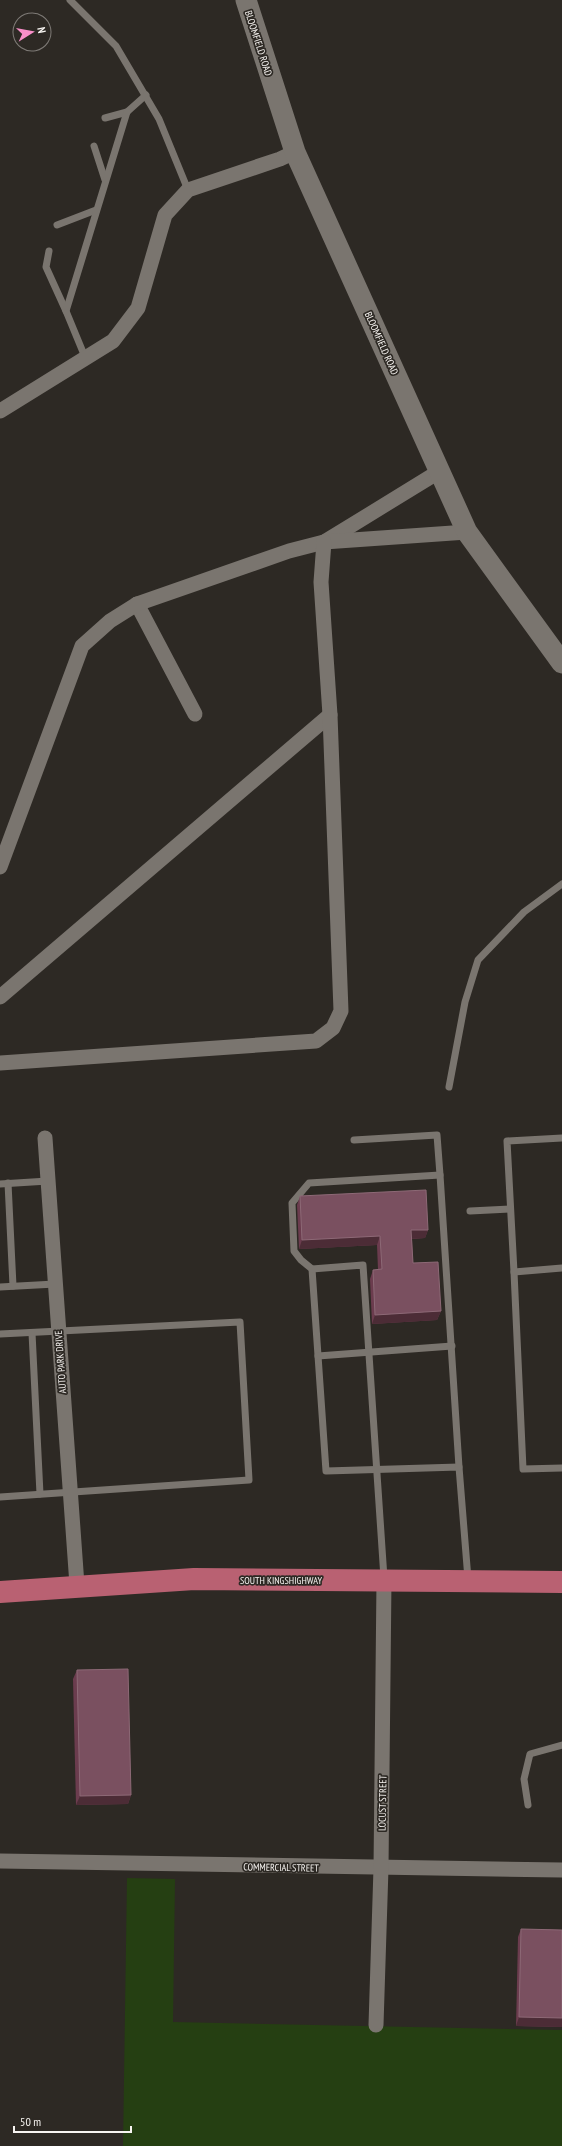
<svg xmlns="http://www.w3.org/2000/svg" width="562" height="2146" font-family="'PT Sans Narrow',sans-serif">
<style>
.green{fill:#253f12}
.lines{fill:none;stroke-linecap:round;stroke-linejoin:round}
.lane{stroke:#7a756f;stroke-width:7}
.street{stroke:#7a756f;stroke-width:15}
.secondary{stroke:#7a756f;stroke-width:21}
.primary{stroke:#b96172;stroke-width:22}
.wall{fill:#6b3c4e}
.shaded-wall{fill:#4c2c36}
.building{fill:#7a5060;stroke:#8d6976}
.labels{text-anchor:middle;stroke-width:3.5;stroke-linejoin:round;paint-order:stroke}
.street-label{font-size:10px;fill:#f7f4f1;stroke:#2d2924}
</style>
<rect width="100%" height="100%" fill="#2d2924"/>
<polygon class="green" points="127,1878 175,1879 173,2022 562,2030 562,2146 123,2146"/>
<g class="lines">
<g class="lane">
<polyline points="70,0 116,46 159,119 188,190"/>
<polyline points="105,118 127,112"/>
<polyline points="94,146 105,180"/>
<polyline points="57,225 96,210"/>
<polyline points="49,251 46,267 66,311"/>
<polyline points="85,357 66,311 127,112 146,95"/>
<polyline points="449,1087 465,1002 478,960 524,912 562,884"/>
<polyline points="354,1140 437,1135 440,1175 309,1183 292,1203 294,1251 301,1260 312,1269 326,1471 459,1467 468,1579"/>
<polyline points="440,1175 459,1467"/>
<polyline points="8,1183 13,1286"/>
<polyline points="0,1184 48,1181"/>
<polyline points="470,1211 510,1209"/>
<polyline points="562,1268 514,1272 523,1469 562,1468"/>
<polyline points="312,1269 363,1265 384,1578"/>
<polyline points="514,1272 507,1141 562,1138"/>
<polyline points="0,1287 55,1284"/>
<polyline points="32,1333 40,1494"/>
<polyline points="0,1334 240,1322 249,1480 0,1497"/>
<polyline points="318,1356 452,1346"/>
<polyline points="528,1805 524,1779 530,1754 562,1745"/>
</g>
<g class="street">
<polyline points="0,411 113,341 138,308 165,215 188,190 280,159 295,152"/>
<polyline points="326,541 440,471"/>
<polyline points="137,604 195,714"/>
<polyline points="0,867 82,646 110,621 137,604 289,551 324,542 467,532"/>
<polyline points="0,997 330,715"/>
<polyline points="0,1063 316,1041 333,1028 341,1011 330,715 321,582 324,542"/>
<polyline points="45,1138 77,1585"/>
<polyline points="0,1861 562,1870"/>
<polyline points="376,2025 381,1868 384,1580"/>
</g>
<polyline class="secondary" points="246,0 295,152 467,532 562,663"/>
<polyline class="primary" points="0,1592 194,1579 562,1582"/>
</g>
<g class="wall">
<polygon points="300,1196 428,1230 425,1238 412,1239 413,1263 441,1311 437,1320 372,1324 370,1279 373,1270 378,1270 377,1245 299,1249 297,1205"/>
<polygon points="77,1670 131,1795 128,1804 76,1805 73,1679"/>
<polygon points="521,1929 562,1930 562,2027 516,2026 518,1937"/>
</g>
<g class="shaded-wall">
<polygon points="411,1230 428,1230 425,1238 408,1239"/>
<polygon points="380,1236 377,1245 299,1249 302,1240"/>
<polygon points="441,1311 437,1320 372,1324 375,1315"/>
<polygon points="131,1795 128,1804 76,1805 80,1796"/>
<polygon points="519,2017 562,2018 562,2027 516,2026"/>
</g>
<g class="building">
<polygon points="426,1190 428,1230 411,1230 413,1263 438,1262 441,1311 375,1315 373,1270 382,1269 380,1236 302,1240 300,1196"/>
<polygon points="128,1669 131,1795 80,1796 77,1670"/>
<polygon points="521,1929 562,1930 562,2018 519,2017"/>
</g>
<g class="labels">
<g class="street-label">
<text transform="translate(259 43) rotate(72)" y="4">BLOOMFIELD ROAD</text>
<text transform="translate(382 343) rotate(66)" y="4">BLOOMFIELD ROAD</text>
<text transform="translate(60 1362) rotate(-94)" y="4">AUTO PARK DRIVE</text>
<text x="281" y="1584">SOUTH KINGSHIGHWAY</text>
<text transform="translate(382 1803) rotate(-89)" y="4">LOCUST STREET</text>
<text transform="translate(281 1867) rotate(1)" y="4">COMMERCIAL STREET</text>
</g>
</g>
<g transform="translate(32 32) rotate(79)"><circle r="19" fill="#2d2924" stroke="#7e7a76"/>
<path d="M0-3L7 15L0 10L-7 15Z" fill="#f98fc9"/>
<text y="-6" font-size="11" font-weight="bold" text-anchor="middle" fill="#f7f4f1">N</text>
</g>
<path d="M14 2126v6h117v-6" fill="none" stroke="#f7f4f1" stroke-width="2"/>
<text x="20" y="2126" font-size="12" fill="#f7f4f1" stroke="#2d2924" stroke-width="3" paint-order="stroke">50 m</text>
</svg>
